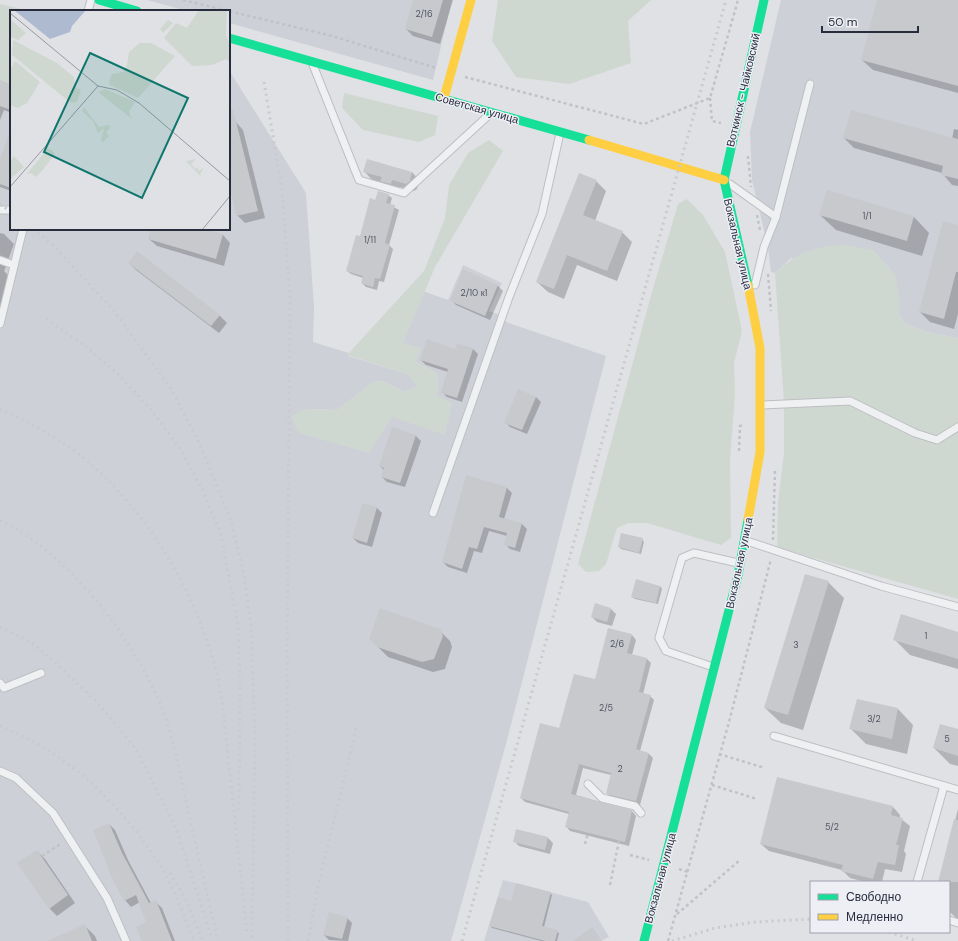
<svg xmlns="http://www.w3.org/2000/svg" width="958" height="941" font-family="'DM Sans',sans-serif">
<style>
.built{fill:#ced0d8}
.green{fill:#cfd8d0}
.shadow{fill:#0003}
.building{fill:#c8c9cd}
.lines{fill:none;stroke-linecap:round;stroke-linejoin:round}
.lane-casing{stroke:#bebfc3;stroke-width:9}
.path{stroke:#c1c2c7;stroke-width:2.5;stroke-dasharray:3 3;stroke-linecap:butt}
.lane{stroke:#eff0f2;stroke-width:7}
.fast{stroke:#16e098;stroke-width:9}
.slow{stroke:#ffcf43;stroke-width:9}
.rail{stroke:#c8cacd;stroke-width:3;stroke-dasharray:2 4;stroke-linecap:butt}
.labels{text-anchor:middle;stroke-width:3;stroke-linejoin:round;paint-order:stroke}
.number-label{font-size:9px;fill:#515562}
.street-label{font-size:11px;fill:#282d3e;stroke:#edeff5}
.inset-road{fill:none;stroke:#9699a2;stroke-width:1}
.view{fill:#0f766e;fill-opacity:0.15;stroke:#0f766e;stroke-width:2}
.inset-edge{fill:none;stroke:#282d3e;stroke-width:2}
</style>
<rect width="100%" height="100%" fill="#e0e1e5"/>
<g class="built">
<polygon points="147,0 452,0 433,80 229,23 229,11 187,11"/>
<polygon points="781,0 958,0 958,338 927,332 906,324 899,314 899,294 791,258 775,273 771,272 768,247 752,180 750,132"/>
<polygon points="229,70 306,193 314,307 313,342 349,353 348,356 408,374 418,386 404,392 385,382 375,381 337,410 304,409 392,417 437,396 438,374 416,362 402,343 423,291 448,300 463,265 502,283 489,311 503,316 506,322 606,356 506,744 451,941 0,941 0,80 11,84 11,229 229,229"/>
<polygon points="503,880 588,902 609,937 601,941 484,941"/>
</g>
<g class="green">
<polygon points="498,0 651,0 628,21 631,63 569,84 516,77 492,41"/>
<polygon points="0,4 30,11 11,11 11,84 0,80"/>
<polygon points="344,93 438,116 435,135 419,142 363,130 342,108"/>
<polygon points="489,140 503,151 435,267 403,343 421,348 416,362 438,374 437,396 452,403 445,435 392,417 369,453 299,433 291,417 304,409 337,410 375,381 385,382 404,392 417,386 408,374 347,355 424,271 445,218 449,185 468,153"/>
<polygon points="687,199 703,215 725,252 742,331 734,363 735,394 730,460 731,538 721,545 647,523 629,523 617,528 606,564 599,571 586,572 578,564 652,292 678,204"/>
<path d="M843 245 873 250 895 274 899 294V314L906 324 927 332 958 338V599L782 549 777 546 778 502 784 453V402L775 273C798 252 812 247 843 245Z"/>
</g>
<g class="shadow">
<polygon points="414,0 453,0 440,44 413,36 406,29"/>
<polygon points="878,0 958,0 958,93 873,70 862,60"/>
<polygon points="0,81 11,85 11,113 4,110 0,120"/>
<polygon points="236,122 243,130 265,218 245,223 237,215 229,179 229,124"/>
<polygon points="954,129 958,130 958,186 952,185 942,173 854,148 844,138 952,139"/>
<polygon points="11,134 11,191 0,187 0,162"/>
<polygon points="365,172 412,172 419,180 417,189 414,191 400,187 399,191 389,188 384,183 372,180"/>
<polygon points="596,181 606,191 595,221 622,232 632,242 617,281 577,265 564,299 548,292 537,282"/>
<polygon points="388,195 392,198 390,205 399,210 389,245 393,249 384,282 379,281 377,290 366,287 362,283 363,278 351,274 347,271 376,201"/>
<polygon points="820,215 914,217 929,233 922,256 836,230"/>
<polygon points="958,226 958,314 954,329 930,322 920,312"/>
<polygon points="152,229 201,229 223,235 230,243 224,266 157,246 149,239"/>
<polygon points="0,233 4,234 14,244 5,269 4,271 11,278 3,308 0,307"/>
<polygon points="137,253 220,316 227,323 219,333 136,270 129,263"/>
<polygon points="464,271 498,286 503,291 490,320 456,305 451,300"/>
<polygon points="458,344 473,349 478,354 462,402 447,397 442,392 448,372 426,365 421,360 456,350"/>
<polygon points="536,397 541,402 527,434 510,427 505,422"/>
<polygon points="393,428 416,436 421,441 405,487 387,482 382,477 385,471 380,466"/>
<polygon points="467,477 507,488 512,493 504,519 522,524 527,529 520,552 510,549 505,544 507,536 489,531 482,553 474,551 467,573 448,567 443,562"/>
<polygon points="363,504 377,508 382,513 372,547 358,543 353,538"/>
<polygon points="642,539 644,542 641,554 621,549 619,547"/>
<polygon points="828,582 844,598 803,730 781,723 765,708"/>
<polygon points="660,586 662,589 658,604 635,599 632,597"/>
<polygon points="611,609 616,614 612,626 597,622 592,617"/>
<polygon points="439,630 450,641 452,647 445,669 433,672 388,657 370,639"/>
<polygon points="958,633 958,669 910,655 894,639"/>
<polygon points="632,635 636,640 632,655 647,659 651,663 643,694 650,696 654,700 640,751 649,754 653,758 640,805 611,798 607,793 611,775 583,768 576,795 632,811 636,816 629,846 570,831 566,826 569,814 525,802 521,798 560,729 595,680"/>
<polygon points="898,709 913,725 907,754 866,744 850,728"/>
<polygon points="958,730 958,766 950,764 934,748"/>
<polygon points="893,807 900,815 900,818 910,826 904,851 906,854 902,872 885,869 882,882 865,882 850,878 842,870 769,851 761,844"/>
<polygon points="958,809 958,920 949,911 949,882 940,882"/>
<polygon points="109,824 115,830 128,860 151,903 155,901 162,908 175,941 143,941 148,923 140,902 131,907 125,900 111,869"/>
<polygon points="517,830 548,838 553,843 550,854 519,846 514,841"/>
<polygon points="37,851 45,859 75,903 57,916 49,908"/>
<polygon points="550,893 552,895 544,927 559,933 557,941 541,941 492,928 490,925 512,902"/>
<polygon points="347,918 352,923 348,941 329,940 324,935"/>
<polygon points="85,926 95,936 97,941 65,941"/>
</g>
<g class="building">
<polygon points="413,0 443,0 432,37 405,29"/>
<polygon points="877,0 958,0 958,86 861,60"/>
<polygon points="0,80 11,84 11,110 0,106"/>
<polygon points="233,109 258,211 236,216 229,184 229,110"/>
<polygon points="851,110 958,139 958,179 941,175 943,166 843,138"/>
<polygon points="10,132 11,132 11,188 0,184 0,158"/>
<polygon points="367,159 412,172 410,181 406,184 392,180 391,184 380,181 382,177 363,172"/>
<polygon points="579,173 597,180 583,215 623,231 607,271 567,255 554,289 536,282"/>
<polygon points="827,190 914,216 907,241 819,215"/>
<polygon points="378,191 389,194 386,203 395,205 385,243 390,245 380,279 375,278 373,287 361,283 363,276 346,271 356,235 360,236 370,198 375,200"/>
<polygon points="943,221 958,225 958,272 956,272 944,319 919,312"/>
<polygon points="151,229 204,229 223,234 216,259 148,239"/>
<polygon points="137,251 220,315 211,326 128,263"/>
<polygon points="463,269 498,285 485,316 450,301"/>
<polygon points="427,339 455,349 457,343 473,349 457,398 441,393 448,369 420,360"/>
<polygon points="518,389 536,397 522,430 504,423"/>
<polygon points="392,427 416,435 400,483 381,477 384,468 379,466"/>
<polygon points="466,475 507,487 499,517 522,523 515,548 504,545 507,533 484,527 477,549 469,547 462,569 442,562"/>
<polygon points="363,503 377,507 367,543 352,538"/>
<polygon points="621,533 643,538 639,553 618,547"/>
<polygon points="805,574 829,581 788,715 764,708"/>
<polygon points="636,579 660,586 656,603 631,597"/>
<polygon points="595,603 611,608 607,622 591,617"/>
<polygon points="380,608 440,629 443,636 434,659 422,662 377,647 369,639"/>
<polygon points="901,614 958,632 958,659 893,640"/>
<polygon points="608,628 632,634 627,653 647,658 639,692 651,695 636,749 649,753 636,801 606,794 611,773 579,764 571,794 632,810 625,842 565,827 569,812 520,798 540,723 559,728 574,674 595,679"/>
<polygon points="857,699 898,708 892,739 849,729"/>
<polygon points="940,724 958,729 958,756 933,748"/>
<polygon points="777,777 893,806 891,815 903,818 896,845 899,845 895,865 878,862 873,879 841,871 843,865 760,844"/>
<polygon points="954,819 958,820 958,882 938,882"/>
<polygon points="109,823 122,853 149,903 156,900 172,941 142,941 136,927 146,922 136,895 124,901 108,870 109,869 93,830"/>
<polygon points="516,829 548,837 545,850 513,842"/>
<polygon points="37,850 68,895 49,909 17,863"/>
<polygon points="516,883 551,892 542,926 558,930 555,941 545,941 489,926 498,897 511,901"/>
<polygon points="329,912 348,917 342,939 323,935"/>
<polygon points="85,924 92,941 47,941"/>
<polygon points="592,927 602,941 573,941"/>
</g>
<g class="lines">
<g class="lane-casing">
<g id="lane">
<polyline points="88,11 91,0"/>
<polyline points="313,65 359,180 404,193 490,114"/>
<polyline points="730,184 776,217"/>
<polyline points="0,210 11,210"/>
<polyline points="0,260 14,265"/>
<polyline points="755,285 764,247 776,217 810,84"/>
<polyline points="0,324 23,229"/>
<polyline points="762,405 850,401 915,433 937,440 958,427"/>
<polyline points="433,513 509,297 542,214 560,133"/>
<polyline points="747,541 881,586 958,607"/>
<polyline points="713,667 666,651 659,638 682,558 694,553 738,563"/>
<polyline points="0,683 4,688 41,673"/>
<polyline points="774,736 958,790"/>
<polyline points="0,771 16,778 53,813 107,898 126,941"/>
<polyline points="588,784 602,798 635,806 641,813"/>
<polyline points="917,882 944,786"/>
<polyline points="949,920 958,923"/>
</g>
</g>
<g class="path">
<polyline points="183,0 332,36 436,68"/>
<polyline points="465,77 644,124 710,98 738,0"/>
<polyline points="710,98 712,121 721,123"/>
<polyline points="748,156 751,187"/>
<polyline points="757,215 760,230"/>
<polyline points="768,274 771,311"/>
<polyline points="739,451 740,426 744,425"/>
<polyline points="773,540 775,469"/>
<polyline points="719,754 765,768"/>
<polyline points="712,785 757,799"/>
<polyline points="585,844 588,833"/>
<polyline points="630,855 649,860"/>
<polyline points="42,856 62,843"/>
<polyline points="679,869 688,872"/>
<polyline points="610,885 619,841"/>
<polyline points="677,914 740,860"/>
<polyline points="668,941 729,722 771,559"/>
</g>
<use href="#lane" class="lane"/>
<g class="fast">
<polyline points="99,0 137,11"/>
<polyline points="229,38 589,140"/>
<polyline points="748,285 724,180 764,0"/>
<polyline points="644,941 738,575 748,520"/>
</g>
<g class="slow">
<polyline points="444,98 471,0"/>
<polyline points="589,140 724,180"/>
<polyline points="748,285 760,348 760,452 748,520"/>
</g>
<g class="rail">
<polyline points="264,82 282,190 290,300 287,657 288,941"/>
<polyline points="0,204 11,212"/>
<polyline points="33,229 51,243 115,312 172,390 199,443 230,518 243,570 251,626 255,734 252,941"/>
<polyline points="46,319 84,345 120,376 152,411 181,450 203,491 221,535 238,626 240,685 239,811"/>
<path d="M0 409C26 421 62 440 85 459 144 509 188 579 211 653 223 689 225 728 229 766 235 821 241 876 247 931"/>
<path d="M0 520C66 553 123 626 155 692 170 723 178 763 185 797 196 845 207 893 218 941"/>
<polyline points="0,627 31,642 62,669 96,701 135,748 176,828 211,935"/>
<path d="M0 726C60 749 110 794 147 846 152 853 158 861 162 868 175 892 184 916 194 941"/>
<polyline points="170,873 187,901 203,941"/>
<polyline points="889,932 917,941"/>
<polyline points="308,941 319,882 357,725"/>
<polyline points="462,941 726,0"/>
<polyline points="672,941 715,928 755,922 811,919"/>
</g>
</g>
<g class="labels">
<g class="number-label">
<text x="424" y="17">2/16</text>
<text x="867" y="219">1/1</text>
<text x="370" y="243">1/11</text>
<text x="474" y="296">2/10 к1</text>
<text x="926" y="639">1</text>
<text x="617" y="647">2/6</text>
<text x="796" y="648">3</text>
<text x="606" y="711">2/5</text>
<text x="874" y="722">3/2</text>
<text x="947" y="742">5</text>
<text x="620" y="772">2</text>
<text x="832" y="830">5/2</text>
</g>
<g class="street-label">
<text transform="translate(743 90) rotate(-77)" y="4">Воткинск - Чайковский</text>
<text transform="translate(477 108) rotate(16)" y="4">Советская улица</text>
<text transform="translate(738 244) rotate(77)" y="4">Вокзальная улица</text>
<text transform="translate(739 563) rotate(-78)" y="4">Вокзальная улица</text>
<text transform="translate(660 878) rotate(-75)" y="4">Вокзальная улица</text>
</g>
</g>
<g transform="translate(10 10)">
<rect width="220" height="220" fill="#e0e1e5"/>
<path d="M189 0H217L216 25 220 35V52L216 49 202 55 182 56 154 28 166 13 177 18ZM0 9 16 23 8 30 0 27ZM158 10 163 13 153 23 150 19ZM3 30 47 53 64 67 66 78 71 80 67 92 62 93 56 89 2 45ZM130 33H141L165 46 128 88 100 75 99 71 102 64 113 62 117 55 119 42ZM5 51 30 72 17 93 8 98 0 95V61ZM95 79 125 92 119 102 122 109 88 82ZM74 97 89 117 98 115 101 117 96 122 99 126 93 132 91 131 94 118 88 123 83 111 72 101ZM37 139H41L45 144 31 162 26 167 21 163 17 164ZM4 146 14 157 0 169V151ZM186 149 181 154 185 159 188 157V161L194 158 190 164 192 168 176 151Z" fill="#cfd8d0"/>
<path d="M4 0H76L62 16 60 22 40 29Z" fill="#aebad0"/>
<path class="inset-road" d="M0 3 88 76 107 80 129 93 220 171M0 177 88 76M192 220 220 186"/>
<path class="view" d="M80 43 178 88 132 188 34 142Z"/>
<rect width="220" height="220" class="inset-edge"/>
</g>
<rect x="810" y="881" width="140" height="52" fill="#edeff5" stroke="#9ea1ac"/>
<rect x="818" y="894" width="20" height="6" fill="#16e098" stroke="#9ea1ac"/>
<text x="846" y="901" font-size="12" fill="#282d3e">Свободно</text>
<rect x="818" y="914" width="20" height="6" fill="#ffcf43" stroke="#9ea1ac"/>
<text x="846" y="921" font-size="12" fill="#282d3e">Медленно</text>
<path d="M822 26v6h96v-6" fill="none" stroke="#282d3e" stroke-width="2"/>
<text x="828" y="26" font-size="12" fill="#282d3e" stroke="#edeff5" stroke-width="3" paint-order="stroke">50 m</text>
</svg>
